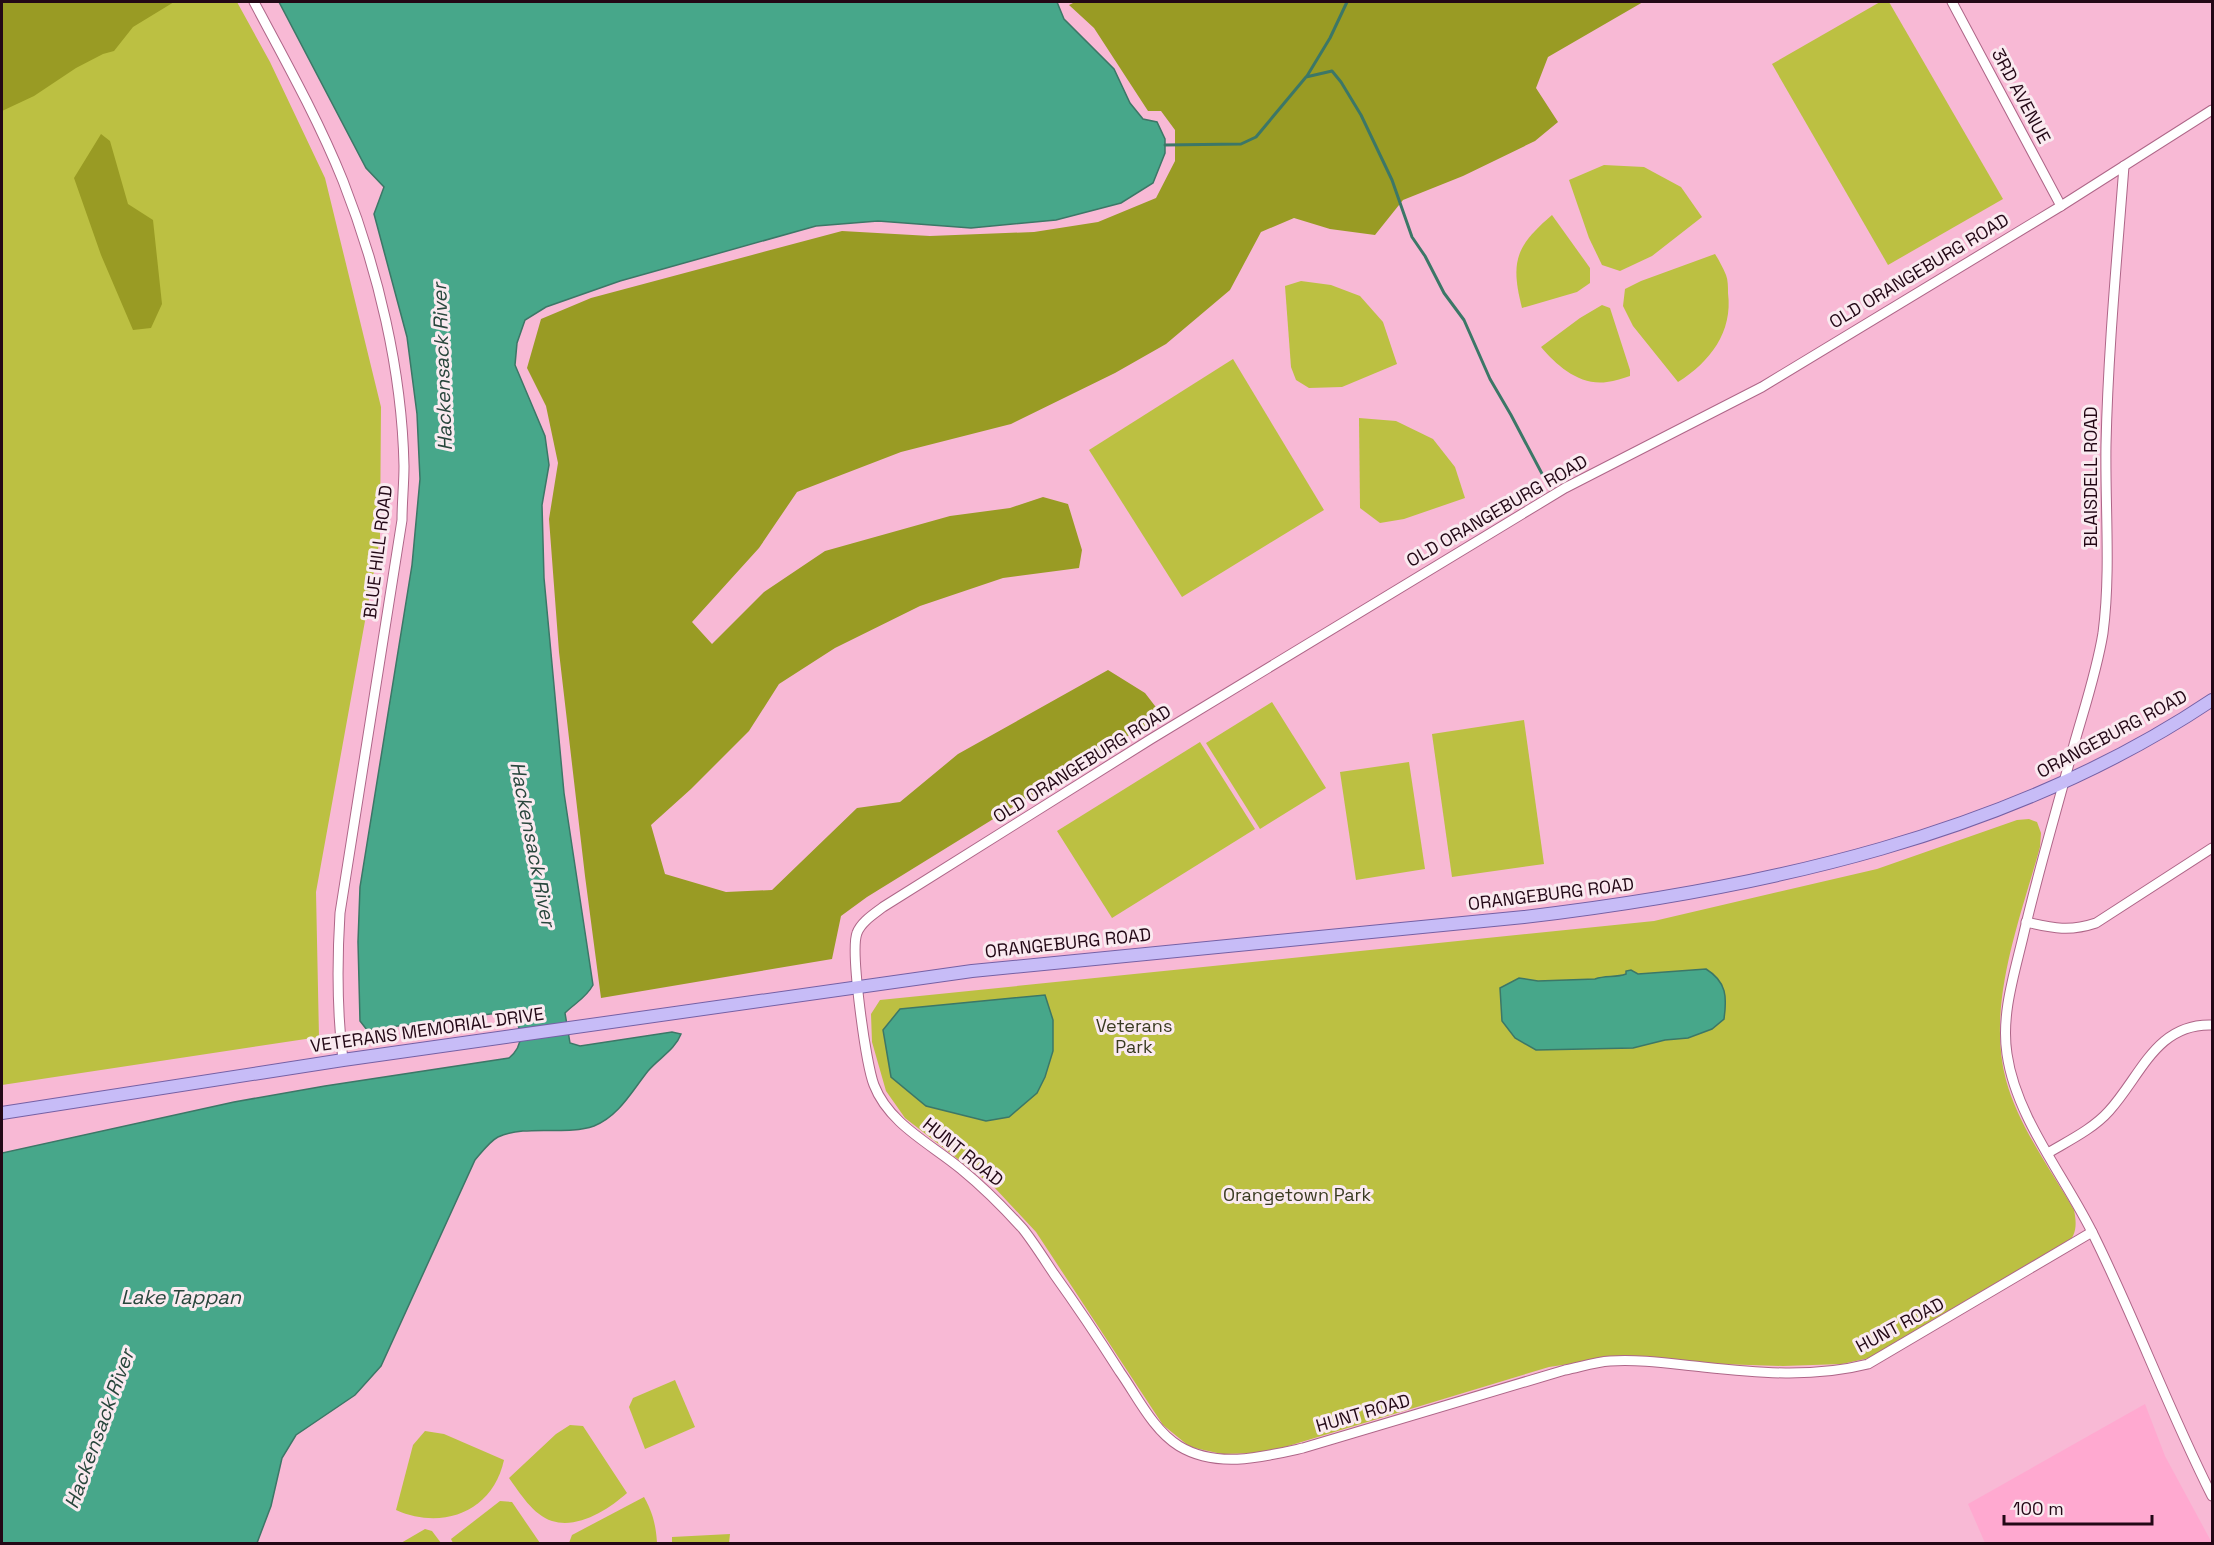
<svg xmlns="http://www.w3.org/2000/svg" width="2214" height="1545" font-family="'Space Grotesk',sans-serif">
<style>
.built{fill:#ffa9d0}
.green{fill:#bcc042}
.forest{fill:#999b24}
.water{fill:#47a78a;stroke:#3c7767;stroke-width:1.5}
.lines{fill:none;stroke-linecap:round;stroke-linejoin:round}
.stream{stroke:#3c7767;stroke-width:3}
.minor-casing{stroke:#ae6688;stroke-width:11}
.major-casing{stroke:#7560a5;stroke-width:14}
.minor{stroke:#fff;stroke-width:9}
.major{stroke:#c7bcf7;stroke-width:12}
.labels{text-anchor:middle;stroke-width:6;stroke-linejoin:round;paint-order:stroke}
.street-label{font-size:18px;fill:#230816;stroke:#faeaf0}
.park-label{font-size:18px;fill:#393a21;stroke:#faeaf0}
.water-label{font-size:20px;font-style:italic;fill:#28463c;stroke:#faeaf0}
</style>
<rect width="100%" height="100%" fill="#f8b9d5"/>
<polygon class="built" points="2145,1404 2165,1456 2212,1543 1985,1543 1968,1504"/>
<g class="green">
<polygon points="163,2 237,2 270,62 325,178 381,407 380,538 316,892 319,1037 2,1085 2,104"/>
<polygon points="1880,2 1889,2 2003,199 1888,265 1772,64"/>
<polygon points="1604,165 1644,167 1681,187 1702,217 1652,256 1620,271 1602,265 1589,238 1569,180"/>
<path d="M1552 215 1590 268V283L1577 292 1522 308C1510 261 1516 246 1552 215Z"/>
<path d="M1715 254C1719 260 1723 268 1726 275 1728 280 1728 287 1728 293 1733 332 1710 362 1678 382L1633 326 1623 306 1625 289 1641 281Z"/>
<polygon points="1301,281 1331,285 1360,296 1383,322 1397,364 1342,387 1309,388 1296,380 1291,367 1285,286"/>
<path d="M1602 305 1610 308 1630 370V376C1623 378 1615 381 1607 382 1580 386 1557 366 1541 347L1580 318Z"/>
<polygon points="1233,359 1324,510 1182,597 1089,450"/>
<polygon points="1359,418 1396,421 1433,439 1455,467 1465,498 1404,519 1380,523 1360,508"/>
<polygon points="1272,702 1326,788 1260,829 1206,743"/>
<polygon points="1524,720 1544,864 1452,877 1432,734"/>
<polygon points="1200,742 1255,829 1112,918 1057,831"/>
<polygon points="1409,762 1425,869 1356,880 1340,772"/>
<path d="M2029 819 2037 822 2041 833 2040 847C2020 920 1986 1005 2006 1080 2018 1125 2051 1170 2074 1210 2077 1224 2077 1237 2064 1246L1869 1358 1842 1364 1783 1366 1719 1364 1629 1356 1602 1359 1549 1367 1265 1453 1222 1454 1190 1447 1163 1425 1036 1232 994 1187 905 1118 886 1091 872 1042 871 1014 880 1000 1654 921 1877 869 2017 820Z"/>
<polygon points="675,1380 695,1427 645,1449 629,1407 633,1398"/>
<path d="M570 1425 583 1426 627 1493C608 1510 578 1529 552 1521 533 1515 520 1493 509 1478L556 1434Z"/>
<path d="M425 1431 444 1434 504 1460C493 1511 443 1531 396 1510L413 1445Z"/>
<path d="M644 1497C653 1513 656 1526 657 1543H569L572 1535Z"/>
<polygon points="500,1501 512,1502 540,1543 453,1543 451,1539"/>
<polygon points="425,1529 432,1531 441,1543 401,1543"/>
<polygon points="730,1534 729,1543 672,1543 672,1537"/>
</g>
<g class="forest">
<polygon points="2,2 174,2 133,27 114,51 103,54 76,68 34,96 2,111"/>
<polygon points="1075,2 1643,2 1548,57 1536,88 1558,122 1535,141 1463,176 1403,200 1375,235 1330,229 1294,218 1261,232 1230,290 1166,344 1115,373 1011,424 901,452 797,492 759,548 692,622 712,644 764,592 825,551 950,516 1010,508 1043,497 1068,504 1082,550 1079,568 1003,578 920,606 835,648 779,684 749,731 691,789 651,825 665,874 726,892 772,890 857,808 900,802 958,754 1108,670 1145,693 1162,715 867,897 841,916 832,959 601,998 585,876 559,652 549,519 558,463 546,406 527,368 541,319 591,298 842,231 930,236 1034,232 1098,222 1156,198 1175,161 1175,130 1161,111 1148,111 1094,28 1069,5"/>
<polygon points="101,134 110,141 128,204 153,220 162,304 151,328 133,330 101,255 74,178"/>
</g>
<g class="water">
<path d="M279 2H1057L1064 19 1114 69 1130 103 1143 119 1157 122 1165 139V153L1153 183 1121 203 1056 220 971 228 878 221 816 226 620 281 546 307 525 320 517 343 515 365 545 436 549 465 542 505 544 578 564 793 593 985C586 998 575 1003 565 1013L570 1043 580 1046 672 1032 681 1034C675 1050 659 1058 648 1071 632 1091 619 1116 594 1126 566 1136 527 1124 498 1137 490 1141 481 1153 475 1160L381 1366 355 1395 296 1435 282 1458 271 1506 257 1543H2V1153L234 1102 325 1086 509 1058C525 1045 524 1024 506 1012L367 1030 360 1021 358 942 360 887 412 565 420 479 417 414 407 337 374 214 384 187 366 168Z"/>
<path d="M1706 969C1727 982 1727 997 1724 1019L1712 1029 1688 1038 1665 1040 1633 1048 1536 1050 1515 1038 1502 1021 1500 988 1519 978 1538 981 1595 979C1606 975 1615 978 1626 974V971L1631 970 1638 974Z"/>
<polygon points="1045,995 1053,1020 1053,1051 1045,1077 1037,1093 1009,1117 986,1121 926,1106 891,1077 883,1030 900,1009"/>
</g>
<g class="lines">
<g class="stream">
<polyline points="1307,76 1330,38 1347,2"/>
<polyline points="1165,145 1241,144 1256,137 1306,77 1332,71 1341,82 1361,115 1392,180 1412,237 1425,256 1444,293 1464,320 1490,379 1511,415 1549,487"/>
</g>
<g class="minor-casing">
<g id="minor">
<path d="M254 2C285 60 318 119 343 181 378 270 402 370 404 466 404 484 402 502 402 520L340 913C337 962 337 1012 343 1060"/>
<polyline points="1952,2 2061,206"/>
<path d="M2124 166C2117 258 2108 351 2106 445 2105 507 2111 571 2103 633 2097 670 2085 706 2075 741 2058 806 2038 871 2023 937 2014 975 2001 1015 2007 1054 2016 1118 2066 1178 2094 1236 2136 1321 2169 1411 2212 1496"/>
<path d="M2026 922C2053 928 2069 932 2096 923L2212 848"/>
<path d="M2048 1153C2068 1141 2093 1129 2109 1111 2141 1076 2156 1023 2212 1025"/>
<path d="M2092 1232 1868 1364C1813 1378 1758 1373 1703 1367 1672 1364 1641 1359 1610 1361 1595 1362 1580 1367 1565 1370L1303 1448C1263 1457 1217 1469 1179 1446 1153 1430 1137 1396 1120 1372 1099 1339 1077 1306 1054 1274 1044 1259 1034 1243 1023 1229 1004 1208 983 1187 961 1169 931 1144 889 1124 874 1085 866 1065 850 951 857 933 861 922 874 914 883 907L1151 739 1565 488 1762 387 2061 206 2212 110"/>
</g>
</g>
<g class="major-casing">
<path id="major" d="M2 1113 343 1060 972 971 1524 917C1761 889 2011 835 2212 700"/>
</g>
<use href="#minor" class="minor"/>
<use href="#major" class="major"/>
</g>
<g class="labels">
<g class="street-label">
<text transform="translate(2021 96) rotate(62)" y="6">3RD AVENUE</text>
<text transform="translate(1919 271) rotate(-31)" y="6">OLD ORANGEBURG ROAD</text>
<text transform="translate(2091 477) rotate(-90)" y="6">BLAISDELL ROAD</text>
<text transform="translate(1497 511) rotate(-30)" y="6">OLD ORANGEBURG ROAD</text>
<text transform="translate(378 552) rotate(-83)" y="6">BLUE HILL ROAD</text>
<text transform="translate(2112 734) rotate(-28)" y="6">ORANGEBURG ROAD</text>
<text transform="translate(1082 764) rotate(-32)" y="6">OLD ORANGEBURG ROAD</text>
<text transform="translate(1551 894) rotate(-7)" y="6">ORANGEBURG ROAD</text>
<text transform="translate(1068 943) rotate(-6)" y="6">ORANGEBURG ROAD</text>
<text transform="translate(427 1030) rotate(-8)" y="6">VETERANS MEMORIAL DRIVE</text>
<text transform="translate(963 1152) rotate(39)" y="6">HUNT ROAD</text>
<text transform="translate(1900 1325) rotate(-28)" y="6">HUNT ROAD</text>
<text transform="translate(1363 1413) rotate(-16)" y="6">HUNT ROAD</text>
</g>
<g class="park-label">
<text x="1134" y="1032">Veterans<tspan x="1134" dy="21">Park</tspan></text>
<text x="1297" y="1201">Orangetown Park</text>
</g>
<g class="water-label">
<text transform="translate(442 367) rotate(-92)" y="7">Hackensack River</text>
<text transform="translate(533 844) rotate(79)" y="7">Hackensack River</text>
<text x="181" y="1304">Lake Tappan</text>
<text transform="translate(99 1429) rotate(-70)" y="7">Hackensack River</text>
</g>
</g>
<rect width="2214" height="1545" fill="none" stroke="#230816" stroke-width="6"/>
<path d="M2004 1515v9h148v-9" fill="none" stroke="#230816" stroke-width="3"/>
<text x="2013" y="1515" font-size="18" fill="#230816" stroke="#faeaf0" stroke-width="4.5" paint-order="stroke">100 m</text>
</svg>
